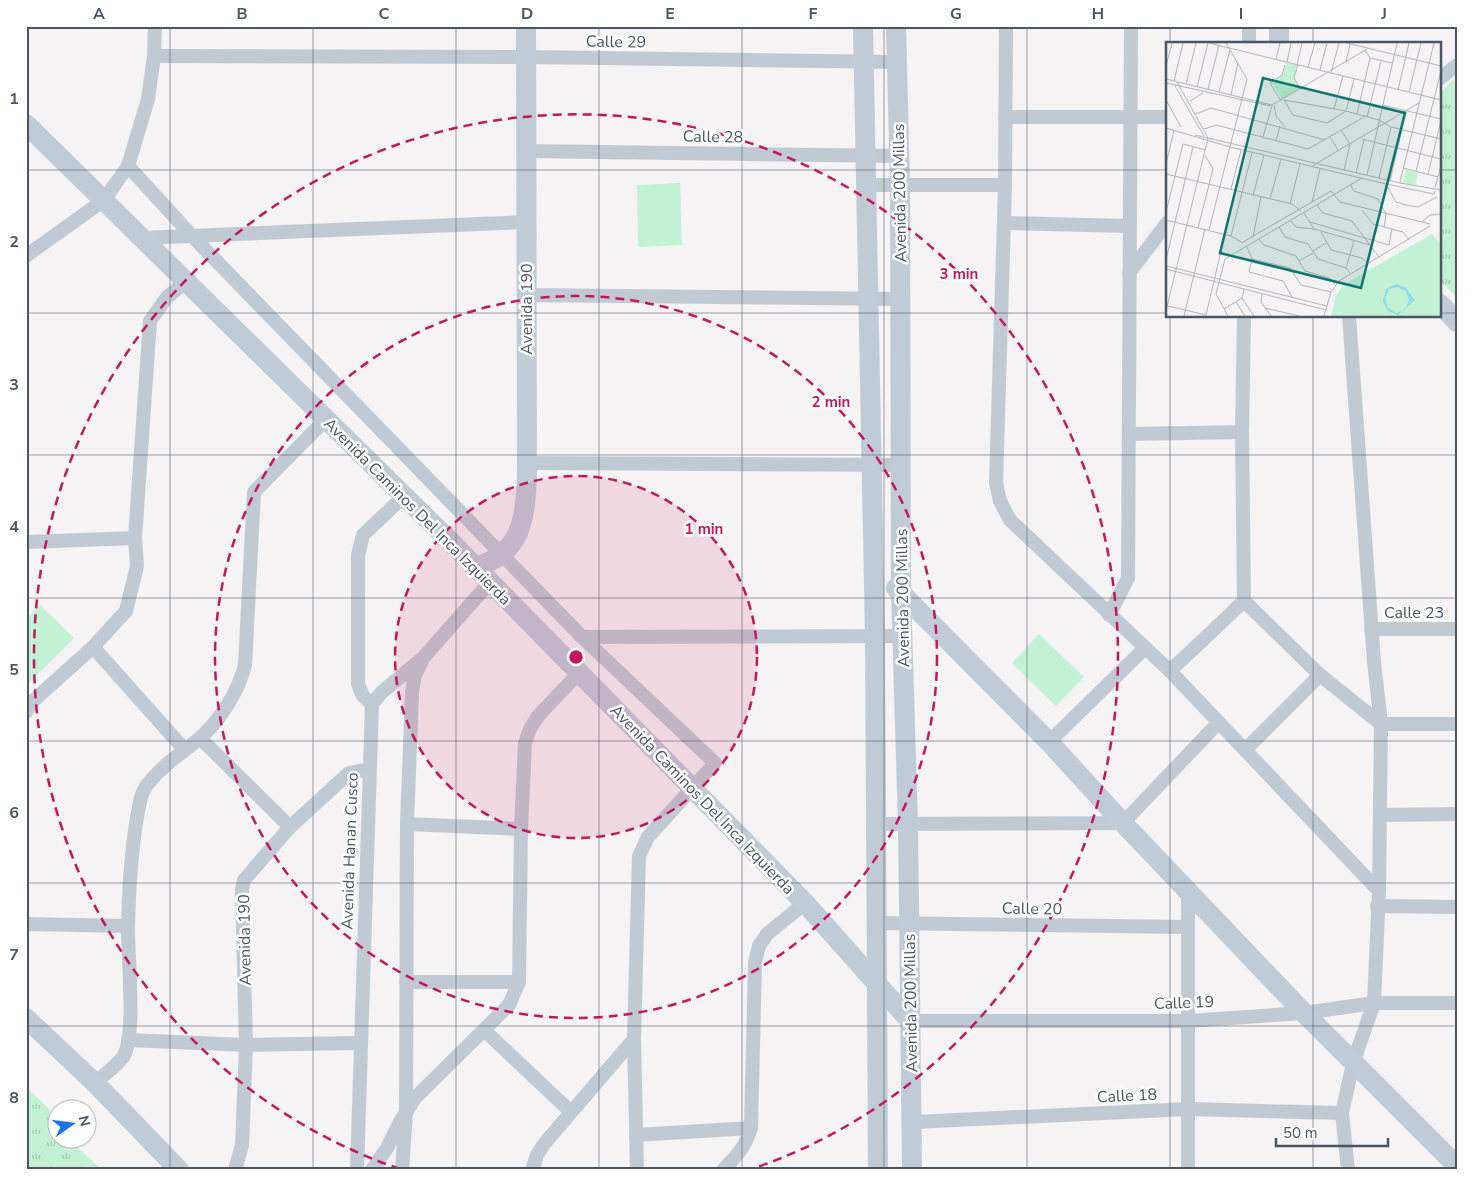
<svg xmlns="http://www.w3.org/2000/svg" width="1483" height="1196" font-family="'Nunito Sans',sans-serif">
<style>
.park{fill:url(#park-tufts)}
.garden{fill:#c3f1d5}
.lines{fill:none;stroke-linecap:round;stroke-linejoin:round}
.street{stroke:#c1cad2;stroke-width:14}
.secondary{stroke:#c1cbd6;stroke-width:20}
.grid{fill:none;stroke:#4a5661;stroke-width:1;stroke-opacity:0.55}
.ring{fill:none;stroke:#c2185b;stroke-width:2.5;stroke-dasharray:9 6}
.labels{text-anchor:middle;stroke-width:5;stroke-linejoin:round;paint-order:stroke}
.street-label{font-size:16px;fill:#4a5661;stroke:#fff}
.inset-road{fill:none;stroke:#b1b4b9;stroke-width:1}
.view{fill:#0f766e;fill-opacity:0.15;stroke:#0f766e;stroke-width:2.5}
.inset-edge{fill:none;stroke:#4a5661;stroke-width:2.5}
.centre{fill:#c2185b;stroke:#fff;stroke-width:2.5}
.ring-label{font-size:15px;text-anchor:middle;font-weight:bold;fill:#c2185b;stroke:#fff;stroke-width:5;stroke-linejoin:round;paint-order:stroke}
.neatline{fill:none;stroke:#4a5661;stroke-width:2}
.grid-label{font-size:16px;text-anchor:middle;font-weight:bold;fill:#4a5661}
</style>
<defs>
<pattern id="park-tufts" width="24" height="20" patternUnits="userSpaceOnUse" patternTransform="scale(1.25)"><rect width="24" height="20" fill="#c3f1d5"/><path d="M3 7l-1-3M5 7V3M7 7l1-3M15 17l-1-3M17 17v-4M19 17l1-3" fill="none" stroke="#a0c6b0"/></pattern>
</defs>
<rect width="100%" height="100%" fill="#f5f3f3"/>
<g class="park">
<polygon points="1457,76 1457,298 1439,280 1439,94"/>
<polygon points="26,1087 50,1110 50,1120 57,1127 58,1138 69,1139 102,1170 26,1170"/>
</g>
<g class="garden">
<polygon points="680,183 682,245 638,247 637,185"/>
<polygon points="40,605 74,638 26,686 26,619"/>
<polygon points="1039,634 1084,677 1056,706 1012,663"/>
</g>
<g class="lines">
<g class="street">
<polyline points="1006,26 1005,185 996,483 1000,501 1010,520 1170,671 1379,891"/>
<polyline points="1249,26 1249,44"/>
<polyline points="154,56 526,57 897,62"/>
<polyline points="1439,79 1457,65"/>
<polyline points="1005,117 1167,117"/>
<polyline points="526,151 899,156"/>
<polyline points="128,166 192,236 582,637 715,763 648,837 639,856 634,1039 637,1170"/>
<polyline points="867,185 1005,185"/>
<polyline points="1004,223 1129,226"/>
<polyline points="142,238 526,222"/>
<polyline points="26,256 104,200 128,166 148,99 154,56 155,26"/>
<polyline points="1129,273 1167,223"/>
<polyline points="526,295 900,299"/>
<polyline points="1244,316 1242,432 1244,601 1320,675 1381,724 1457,724"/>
<polyline points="1131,434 1242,432"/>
<polyline points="527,463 901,465"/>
<polyline points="26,542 135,538"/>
<polyline points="1109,615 1128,578 1131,26"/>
<polyline points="1371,629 1457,629"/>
<polyline points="582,637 903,636"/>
<polyline points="93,647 184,749"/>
<polyline points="1170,671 1244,601"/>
<polyline points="372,704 363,696 358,684 358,555 363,535 404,496"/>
<polyline points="26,712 33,701 93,647 126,611 137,566 135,538 150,321 167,297 186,282"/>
<polyline points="200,738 290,827"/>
<polyline points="1049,742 1145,648"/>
<polyline points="1245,750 1320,675"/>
<polyline points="1380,815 1457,814"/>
<polyline points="407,824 521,829"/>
<polyline points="875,824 1123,823 1218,723"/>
<polyline points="1188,892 1188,1170"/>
<polyline points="1377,906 1457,907"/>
<polyline points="876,923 1188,927"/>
<polyline points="26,924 128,926"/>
<polyline points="406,982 519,982"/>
<polyline points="910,1021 1188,1021 1304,1013 1374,1003 1457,1003"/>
<polyline points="484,1030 571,1112"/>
<polyline points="128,1040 246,1045 360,1043"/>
<path d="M95 1083C103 1075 116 1067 123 1057 137 1036 127 953 128 925 129 883 132 837 141 797 147 775 184 752 200 738 221 719 238 692 245 665L254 492 326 419"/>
<polyline points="914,1122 1188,1109 1342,1113"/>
<polyline points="636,1135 751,1128"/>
<polyline points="235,1170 242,1145 246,1045 242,890 244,880 290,827 349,773 369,769"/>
<polyline points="357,1170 372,704 382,692 423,658 490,582"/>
<polyline points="372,1170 387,1148 400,1122 415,1098 509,1005 519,982 521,829 525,743 530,729 538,716 579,673"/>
<polyline points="402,1170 406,1113 407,824 412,692 415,675 422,661"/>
<polyline points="532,1170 537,1155 544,1144 634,1039"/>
<path d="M723 1170C736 1157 746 1146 751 1128L755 962 759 946 767 934 805 903"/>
<polyline points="1348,1170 1342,1113 1353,1063 1374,1003 1379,891 1381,724 1374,662 1349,316"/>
</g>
<g class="secondary">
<polyline points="863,26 875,636 878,1170"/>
<polyline points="896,26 900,184 901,593 908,824 912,1170"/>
<polyline points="1279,44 1279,26"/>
<polyline points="26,124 450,541 805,903 910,1021"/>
<polyline points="1439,303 1457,322"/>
<path d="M475 567C522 554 525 519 527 476L526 26"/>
<polyline points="896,588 1049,742 1123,823 1304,1013 1457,1166"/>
<polyline points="26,1018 95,1083 179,1170"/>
</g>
</g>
<path class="grid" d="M170 26V1170M313 26V1170M456 26V1170M599 26V1170M742 26V1170M884 26V1170M1027 26V1170M1170 26V44M1313 26V44M26 170H1167M1439 170H1457M26 313H1167M1439 313H1457M1170 316V1170M1313 316V1170M26 455H1457M26 598H1457M26 741H1457M26 883H1457M26 1026H1457"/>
<circle cx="576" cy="657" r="181" fill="#c2185b" fill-opacity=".12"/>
<g class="ring">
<circle cx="576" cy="657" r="181"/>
<circle cx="576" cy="657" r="361"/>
<path d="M400 1169A542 542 0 1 1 752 1169"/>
</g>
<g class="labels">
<g class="street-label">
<text transform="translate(616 41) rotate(1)" y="6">Calle 29</text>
<text transform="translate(713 136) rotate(1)" y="6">Calle 28</text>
<text transform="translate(899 193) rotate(-91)" y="6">Avenida 200 Millas</text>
<text transform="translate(526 309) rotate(-90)" y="6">Avenida 190</text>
<text transform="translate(418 511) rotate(45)" y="6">Avenida Caminos Del Inca Izquierda</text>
<text transform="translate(902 598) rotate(-91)" y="6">Avenida 200 Millas</text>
<text x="1414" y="618">Calle 23</text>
<text transform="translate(703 799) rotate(46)" y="6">Avenida Caminos Del Inca Izquierda</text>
<text transform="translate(349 851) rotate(-88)" y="6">Avenida Hanan Cusco</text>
<text transform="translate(1032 908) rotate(1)" y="6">Calle 20</text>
<text transform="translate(244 940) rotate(-91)" y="6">Avenida 190</text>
<text transform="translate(1184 1002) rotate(-2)" y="6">Calle 19</text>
<text transform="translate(910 1003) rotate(-91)" y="6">Avenida 200 Millas</text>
<text transform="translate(1127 1095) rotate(-3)" y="6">Calle 18</text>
</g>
</g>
<g transform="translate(1166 42)">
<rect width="275" height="275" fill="#f5f3f3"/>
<path d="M120 21 131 23 128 36 134 46 116 57 105 40 117 33ZM240 128 252 131 249 143 237 141ZM266 192 275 203V274H165L170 254 177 243Z" fill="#c3f1d5"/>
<path d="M230 242 239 245 249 258 232 273 222 269 217 259 220 247ZM232 245 240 249 243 258 239 268 230 271 222 266 219 256 223 247Z" fill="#90daee" fill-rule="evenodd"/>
<path class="inset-road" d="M43 1 275 58M181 1 275 24M199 8 204 16 226 21M110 17 114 1M121 20 125 1M180 20 184 2M131 23 136 1M132 23 128 36 135 48M0 24 6 1M142 25 149 1M154 28 161 1M165 31 173 1M0 37 106 63 201 7M8 39 17 1M0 41 105 64M20 42 30 1M9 44 38 94M31 45 42 1M42 47 53 3M232 48 243 1M53 50 64 8M243 50 255 1M65 53 72 21M0 58 15 85M118 58 180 69 213 78 225 85 275 97M118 58 127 73 161 81 180 69 188 37M24 59 37 51M115 59 104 41 116 33 119 23M108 63 110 74 119 85M216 63 275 77M168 67 177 34M30 72 45 66 159 98M191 72 204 16M201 75 215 19M0 86 64 105 220 142 268 152 269 149M38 87 50 83 142 107 200 74M175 88 184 102 178 128M29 93 234 141 275 148M97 95 106 64M164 95 172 108M196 97 275 117M110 99 114 84M0 122 8 88M146 124 253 61M237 126 272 135M250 129 275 29M190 131 198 98M0 132 126 162 135 169M262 132 275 79M201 133 231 1M213 136 225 85M224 139 240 70M234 140 268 1M184 142 188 149 212 157 220 172 218 185M220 142 230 160 240 163 252 165 271 155M269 146 275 123M65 147 75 108M87 153 98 113M104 157 115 117M146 160 154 127M124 162 134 122M151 163 157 171 186 179 213 215M196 168 207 182 237 190 243 198M0 170 17 102 40 108M138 171 148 187 204 203M0 178 65 194 77 201M125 179 130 185 148 187M144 180 223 203M256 180 264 173 275 172M113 185 119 195 142 202 152 217 180 226 184 231M32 186 47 127 39 113M43 188 81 37 60 1M155 190 165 208 196 216 202 221M65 194 86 111M87 195 95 155M93 197 98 203 130 214 139 229 163 236 169 242M77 200 165 149 174 160 264 182M223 203 226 187M81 205 86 217 124 226 135 243 165 250M147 209 160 201M86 217 83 230 117 239 126 255M0 218 27 105M133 219 147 211M0 224 161 264M180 226 188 199M0 227 160 268M78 247 76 256 88 274M96 252 95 260 105 274M70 260 79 274M2 264 40 273 59 192M99 266 133 274M58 267 76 256M0 269 42 96 11 40M18 274 39 187M62 274 50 252 59 217 196 136M158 274 165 250 173 239 264 184"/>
<path class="view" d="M97 36 239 71 195 246 54 211Z"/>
<rect width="275" height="275" class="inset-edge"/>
</g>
<circle cx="576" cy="657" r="8" class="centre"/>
<g class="ring-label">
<text x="959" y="279">3 min</text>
<text x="831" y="407">2 min</text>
<text x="704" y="534">1 min</text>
</g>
<rect width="1483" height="1196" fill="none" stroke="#ffffff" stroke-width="55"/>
<g transform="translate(72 1124) rotate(76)"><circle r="24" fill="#ffffff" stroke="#b7bbc0"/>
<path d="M0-4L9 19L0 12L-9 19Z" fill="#1a73e8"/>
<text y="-8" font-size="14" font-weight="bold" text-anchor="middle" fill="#4a5661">N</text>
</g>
<path d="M1276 1138v8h112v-8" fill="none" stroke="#4a5661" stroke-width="2.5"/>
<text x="1283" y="1138" font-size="15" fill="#4a5661" stroke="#ffffff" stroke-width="4" paint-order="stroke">50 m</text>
<rect x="28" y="28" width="1428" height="1140" class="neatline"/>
<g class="grid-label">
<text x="99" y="19">A</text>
<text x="242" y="19">B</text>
<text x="384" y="19">C</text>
<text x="527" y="19">D</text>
<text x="670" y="19">E</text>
<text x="813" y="19">F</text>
<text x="956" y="19">G</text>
<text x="1098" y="19">H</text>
<text x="1241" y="19">I</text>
<text x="1384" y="19">J</text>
<text x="14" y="104">1</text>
<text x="14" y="247">2</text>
<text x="14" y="390">3</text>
<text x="14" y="532">4</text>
<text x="14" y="675">5</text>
<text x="14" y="818">6</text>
<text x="14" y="960">7</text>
<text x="14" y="1103">8</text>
</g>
</svg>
